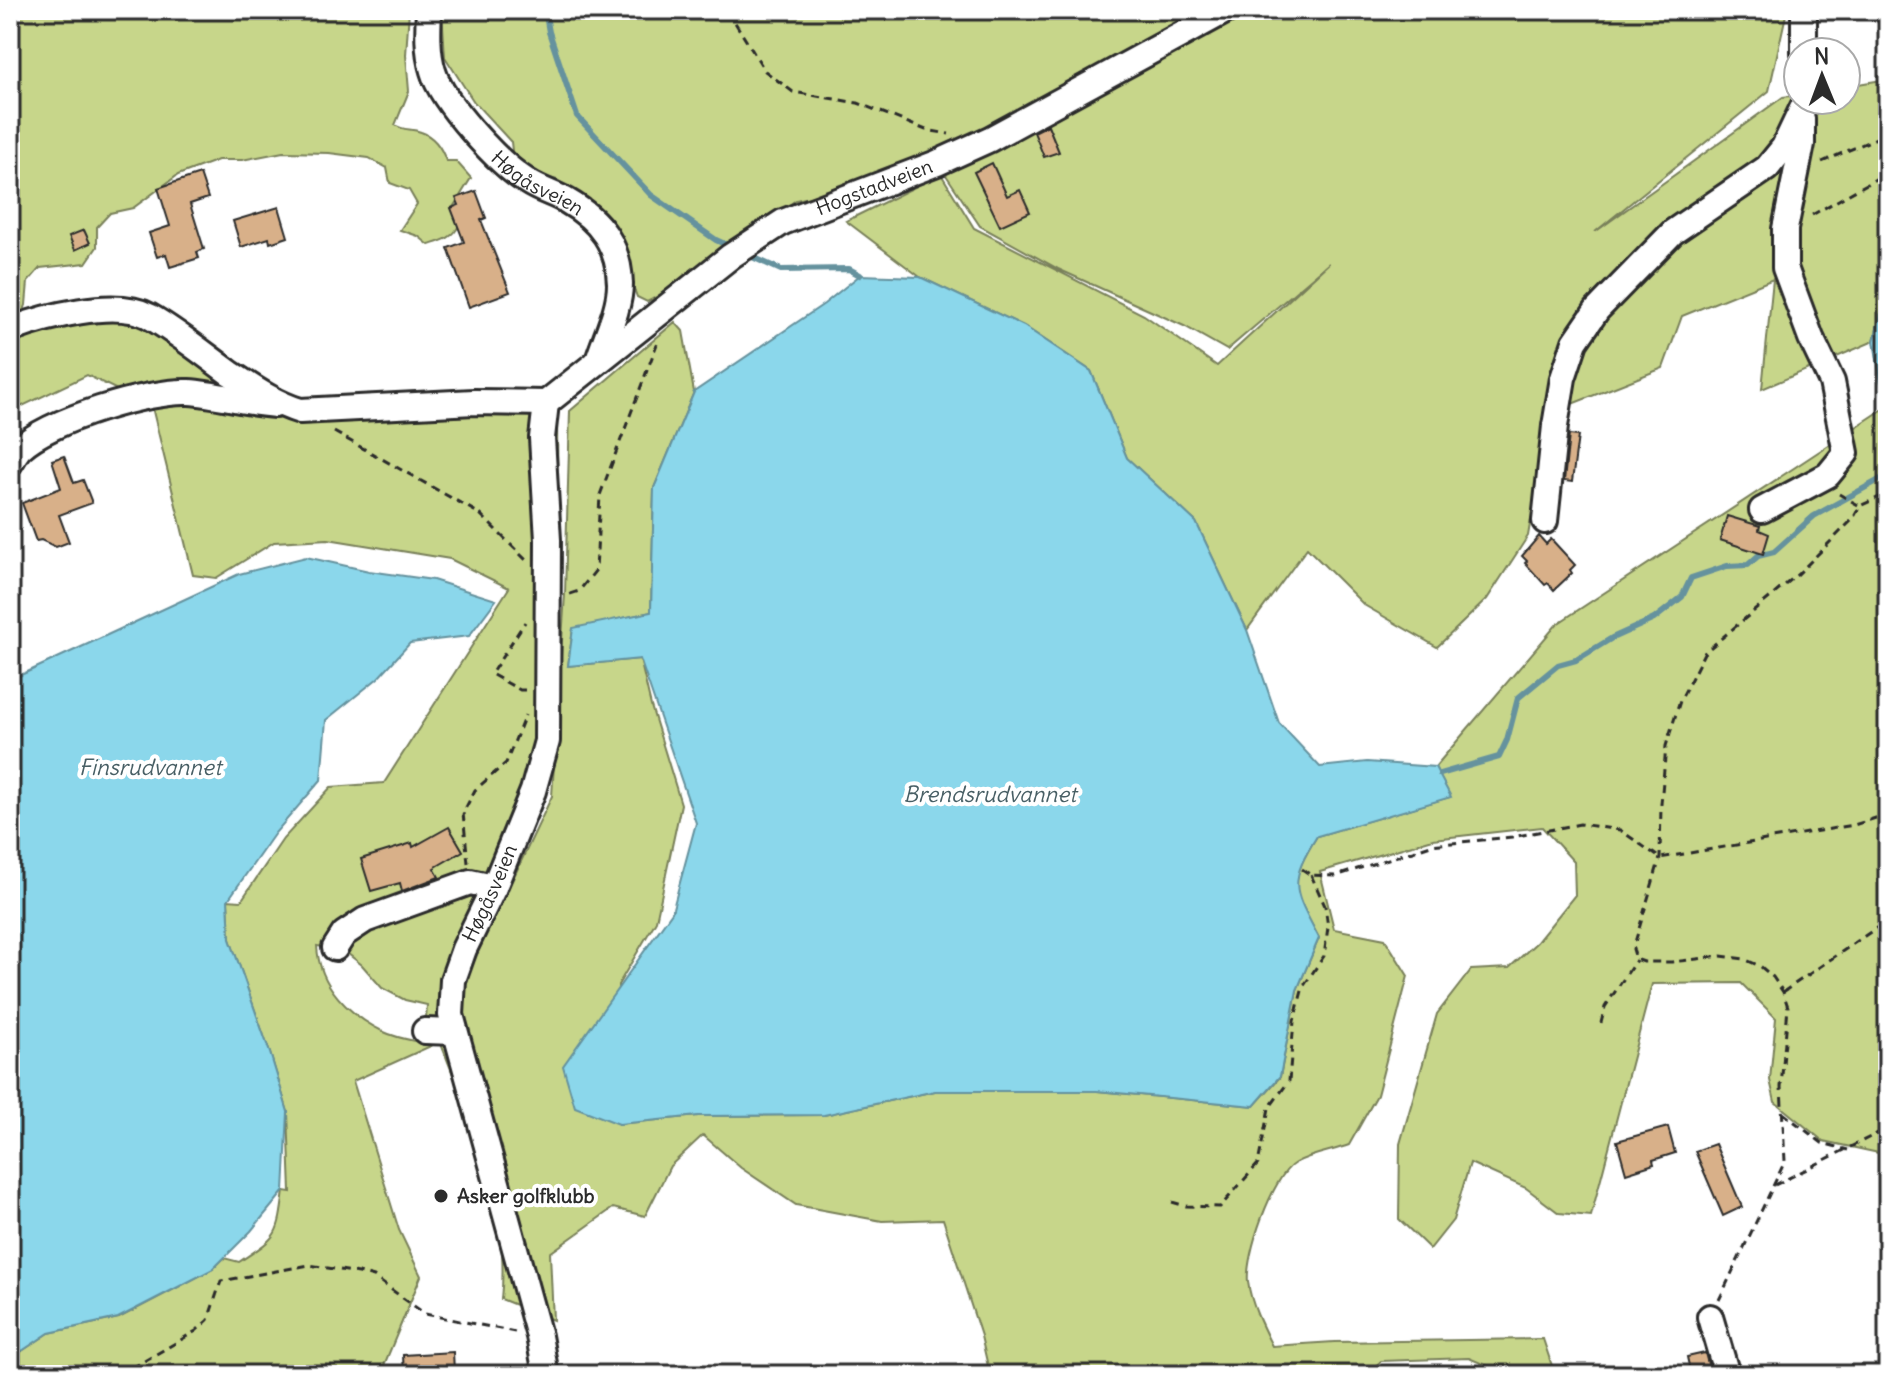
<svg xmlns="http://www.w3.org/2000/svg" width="1898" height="1385" font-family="Delius,sans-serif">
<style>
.green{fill:#c7d68a;stroke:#79805a;stroke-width:2}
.water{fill:#8bd7eb;stroke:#65929e;stroke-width:2}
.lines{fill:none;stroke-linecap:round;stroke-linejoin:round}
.stream{stroke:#65929e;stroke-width:6}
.building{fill:#d8b089;stroke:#2b2b2b;stroke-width:2}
.minor-casing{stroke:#2b2b2b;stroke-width:30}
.path{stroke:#2b2b2b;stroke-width:3;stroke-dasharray:8 6;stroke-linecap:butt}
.minor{stroke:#fff;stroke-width:24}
.poi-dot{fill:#2b2b2b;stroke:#fff;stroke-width:3}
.labels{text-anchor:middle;stroke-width:8;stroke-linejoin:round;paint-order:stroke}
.street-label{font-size:20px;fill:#2b2b2b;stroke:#fff}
.poi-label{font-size:20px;font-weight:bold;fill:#2b2b2b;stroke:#fff;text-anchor:start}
.water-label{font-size:22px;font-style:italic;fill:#485f65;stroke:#fff}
</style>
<rect width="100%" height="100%" fill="#fff"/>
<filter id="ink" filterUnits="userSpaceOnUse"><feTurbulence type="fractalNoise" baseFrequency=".0125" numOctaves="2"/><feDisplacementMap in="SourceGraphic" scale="16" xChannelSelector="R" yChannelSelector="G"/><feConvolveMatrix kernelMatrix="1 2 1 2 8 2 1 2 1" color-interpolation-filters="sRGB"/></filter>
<g filter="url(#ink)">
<g class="green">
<path d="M10 10H409L406 55 409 91 395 125C404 131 411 128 421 132 435 137 442 149 446 161H456L471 178 452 209 459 225C454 238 441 241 429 245L418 236 400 230 417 204 409 190 390 183 387 168 369 158 329 153 283 152 242 160H218L178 175 133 208 110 213 97 227V247L86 263 40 268 28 282 26 305 17 329 139 315 300 412 557 402 558 605 545 780 467 962 473 963 552 796 565 594 570 411 675 322 683 331 694 392 654 488 651 612 573 629 568 666 640 659 651 706 681 804 656 921 618 985 619 1124 698 1116 824 1115 935 1091H1097L1254 1106 1280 1077 1297 990 1319 938C1293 889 1286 886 1317 836L1450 797 1435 767 1557 624 1885 408 1888 411V1155L1823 1141 1775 1102 1770 1080 1776 1018 1741 983 1652 984 1591 1216 1559 1213 1526 1188 1470 1163 1453 1220 1430 1249 1399 1219 1400 1144 1437 1014 1471 970 1509 968 1537 942 1575 895 1574 862 1542 827 1433 839 1320 872 1334 929 1385 939 1408 976 1377 1095 1349 1145C1333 1151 1310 1154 1295 1163 1272 1176 1245 1256 1248 1282 1251 1304 1262 1326 1272 1346L1334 1342 1543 1339 1555 1375H1509L1469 1358 1381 1361 1366 1375H990L981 1336 943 1219 882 1221 796 1205 741 1168 703 1135 670 1166 645 1216 613 1208 550 1253 553 1320 501 1299C511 1213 472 1123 441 1044L425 1031 427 1005 405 1000 382 988 362 965 343 950 317 946C319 986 349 1015 384 1032 398 1039 417 1041 433 1045L353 1081 399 1230 421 1276 380 1375H10V1359L49 1333 119 1318 213 1269 224 1258 239 1262C278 1236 278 1238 284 1191L291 1192 288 1112 270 1053 230 939 228 900 241 901 283 839 331 787 384 783 509 588 450 559 328 539 274 542 216 578 193 575 152 407 87 375 10 412Z"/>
<polygon points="442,10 1787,10 1769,91 1595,232 1783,97 1798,95 1798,100 1846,100 1846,86 1888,79 1888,284 1874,341 1762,389 1773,279 1682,316 1663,368 1549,413 1528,536 1487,599 1437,647 1364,605 1307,548 1247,630 1196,522 1127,458 1091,371 1024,326 920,277 846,221 941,174 974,228 1144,315 1217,366 1329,263 1227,350 1184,326 1058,269 980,226 942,169 796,200 683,283 647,302 637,297 618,245 585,198 557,180 542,176 515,178 511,142 474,102 445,57"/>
</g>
<g class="water">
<path d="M860 275 920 277 1024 326 1091 371 1127 458 1196 522 1247 630 1279 723 1320 767 1367 762 1435 767 1451 797 1317 836C1287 884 1294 890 1319 938L1297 990 1280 1076 1254 1106 1097 1091H935L824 1115 698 1116 619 1124 575 1107 563 1066 672 912 696 823 640 659 568 666 573 628 651 612 654 488 694 392 824 304Z"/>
<polygon points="1888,284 1888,411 1885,408 1874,341"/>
<polygon points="306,557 369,571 433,580 496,600 469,636 410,643 378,678 326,720 321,780 275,833 228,900 230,939 270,1053 288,1112 284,1191 251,1231 213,1269 118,1318 49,1333 10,1359 10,680 239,574"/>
</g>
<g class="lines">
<g class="stream">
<polyline points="545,10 549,32 577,116 651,195 716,240 731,247"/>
<polyline points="748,255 781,270 849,269 860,275"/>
<polyline points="1440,774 1499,757 1507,740 1518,698 1558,665 1576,660 1612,638 1654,619 1682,597 1691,578 1727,566 1748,565 1758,556 1774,552 1814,516 1888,475"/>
</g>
</g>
<g class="building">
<polygon points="1048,125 1059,152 1044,157 1034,132"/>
<polygon points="992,163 1007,196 1020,190 1030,212 1000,226 974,172"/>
<polygon points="200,174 208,198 190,204 204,249 197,252 199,258 170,267 166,254 157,257 149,233 170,226 158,188"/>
<polygon points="476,191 486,218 481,220 510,292 469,307 448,248 464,242 451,208 459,205 456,198"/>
<polygon points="279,207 288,237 270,243 269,238 241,247 233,221"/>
<polygon points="84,230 90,243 75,250 69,236"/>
<polygon points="1569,435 1578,436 1572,482 1564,481"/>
<polygon points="64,456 74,483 83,480 92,503 59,515 69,542 56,547 41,540 36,541 22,503 61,488 52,460"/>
<polygon points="1727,516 1760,526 1759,530 1769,534 1763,554 1720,540"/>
<polygon points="1539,536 1546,544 1551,539 1575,565 1570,570 1572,573 1554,590 1548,583 1545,585 1525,563 1527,561 1522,556"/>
<polygon points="449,827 463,851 434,868 439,877 402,891 400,883 371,891 361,859 412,843 413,847"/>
<polygon points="1668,1127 1675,1153 1653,1160 1654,1164 1626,1173 1617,1141"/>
<polygon points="1715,1144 1742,1207 1723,1216 1695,1151"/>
<polygon points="453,1352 454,1371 432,1372 432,1375 404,1375 403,1355"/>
<polygon points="1705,1353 1711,1375 1691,1375 1687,1357"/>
</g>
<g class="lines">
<g class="minor-casing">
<g id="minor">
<path id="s1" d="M429 10C428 30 427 52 433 71 442 103 500 165 528 182 540 190 555 194 567 201 600 220 619 245 620 284 620 309 605 338 598 361"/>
<polyline points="1804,10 1804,52"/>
<path d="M10 330C44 317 115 298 149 316 177 332 204 354 230 373 253 388 274 403 300 411L474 402 546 403"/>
<path id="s2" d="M546 403 731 256 783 222 937 163 990 139 1227 10"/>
<path d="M10 463C13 459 16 452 20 448 49 420 149 390 189 392 218 394 246 403 275 405"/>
<polyline points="1762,510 1828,475 1846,453 1832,382 1811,338 1785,268 1785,229 1802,144 1802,119"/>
<polyline points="1545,521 1555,426 1563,378 1575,342 1597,310 1673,232 1767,168 1784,147 1803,107"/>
<polyline points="335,948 344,934 365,920 470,882 494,887"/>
<polyline points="425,1031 454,1032"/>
<polyline points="1710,1317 1727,1375"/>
<path id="s3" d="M546 1375 539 1336 451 1015 453 980 464 949 494 887 533 791 547 741 548 540 542 438 546 403"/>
</g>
</g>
<g class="path">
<polyline points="731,10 731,16 765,71 793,92 858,103 926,130 949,134"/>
<polyline points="1822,162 1888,133"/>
<polyline points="1812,215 1888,172"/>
<polyline points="334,432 480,514 526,560"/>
<polyline points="1839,494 1860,506"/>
<polyline points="570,594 579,591 596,570 600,495 657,344"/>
<polyline points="525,690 520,690 491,674 525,622"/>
<polyline points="468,863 463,813 475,790 506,763 525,715"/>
<polyline points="1302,869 1311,875 1336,876 1431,845 1512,837 1580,824 1620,830 1660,858 1854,825 1888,814"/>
<polyline points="1783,992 1888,920"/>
<polyline points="1601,1023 1605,1007 1636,960"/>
<polyline points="1783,1113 1822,1143 1848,1150"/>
<polyline points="1775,1185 1888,1128"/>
<polyline points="1172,1202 1186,1206 1220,1207 1258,1164 1269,1108 1289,1081 1294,1021 1303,987 1324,956 1328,927 1325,906 1311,875"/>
<polyline points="1719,1300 1785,1161 1781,1087 1788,1007 1783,992 1773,977 1760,966 1744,959 1721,956 1672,962 1644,962 1636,959 1633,949 1660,858 1661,804 1666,746 1680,701 1704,653 1798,574 1853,519 1860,506 1888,493"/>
<polyline points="120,1375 196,1331 208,1320 221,1281 309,1265 359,1273 374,1277 425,1314 515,1332"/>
</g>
<use href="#minor" class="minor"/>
</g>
</g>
<circle class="poi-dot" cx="441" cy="1196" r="8"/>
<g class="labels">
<g class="street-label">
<text dy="7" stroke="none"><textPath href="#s1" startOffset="218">Høgåsveien</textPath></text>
<text dy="7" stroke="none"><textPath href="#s2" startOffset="396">Hogstadveien</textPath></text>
<text dy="7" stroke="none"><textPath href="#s3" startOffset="502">Høgåsveien</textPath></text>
</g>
<g class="poi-label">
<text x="457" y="1203">Asker golfklubb</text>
</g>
<g class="water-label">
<text x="150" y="775">Finsrudvannet</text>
<text x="990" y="802">Brendsrudvannet</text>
</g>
</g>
<rect width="1898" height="1385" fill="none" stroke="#fff" stroke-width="40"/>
<rect x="20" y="20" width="1858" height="1345" fill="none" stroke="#2b2b2b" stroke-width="3" filter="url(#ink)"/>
<g transform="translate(1822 76) rotate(359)"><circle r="38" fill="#ffffff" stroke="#aaaaaa" stroke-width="2"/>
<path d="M0-6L14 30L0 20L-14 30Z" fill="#2b2b2b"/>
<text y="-12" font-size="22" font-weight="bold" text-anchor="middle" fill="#2b2b2b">N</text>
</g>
</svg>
